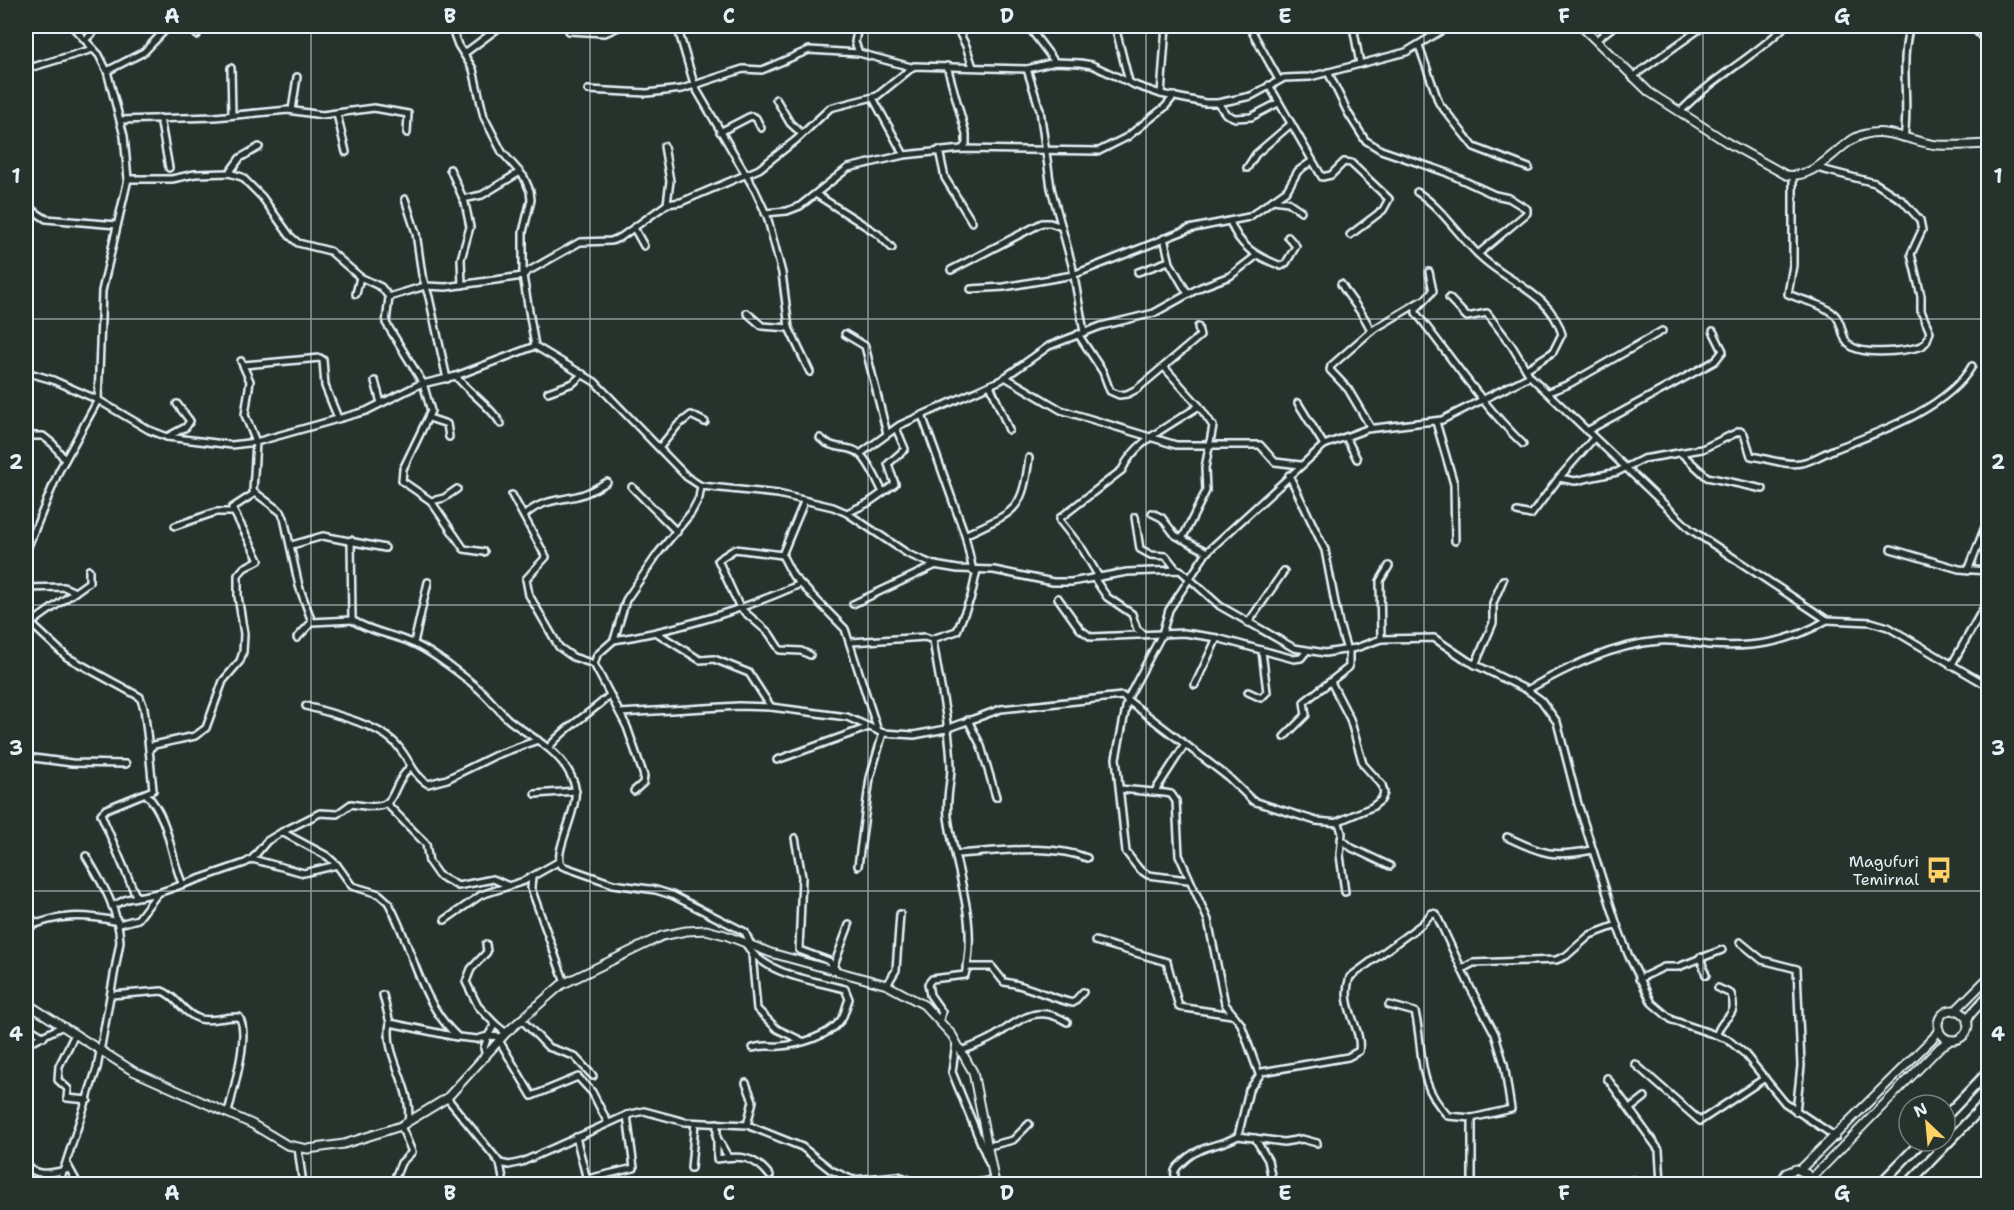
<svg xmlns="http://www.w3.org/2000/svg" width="2014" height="1210" font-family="'Shantell Sans',sans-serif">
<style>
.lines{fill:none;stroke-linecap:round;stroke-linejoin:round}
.minor-casing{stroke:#e8f1f8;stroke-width:10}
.tertiary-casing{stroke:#e8f1f8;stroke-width:11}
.trunk-casing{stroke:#e8f1f8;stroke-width:13}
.minor{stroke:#26332d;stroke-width:5}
.tertiary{stroke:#26332d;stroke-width:7}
.trunk{stroke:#26332d;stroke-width:8}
.grid{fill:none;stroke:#e8f1f8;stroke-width:1.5;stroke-opacity:0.55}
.labels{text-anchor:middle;stroke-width:6;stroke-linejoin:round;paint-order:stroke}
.poi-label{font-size:16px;fill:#e8f1f8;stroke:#26332d;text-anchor:end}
.neatline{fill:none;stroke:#e8f1f8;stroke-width:2}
.grid-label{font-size:20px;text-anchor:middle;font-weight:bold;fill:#e8f1f8}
</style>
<rect width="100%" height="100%" fill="#26332d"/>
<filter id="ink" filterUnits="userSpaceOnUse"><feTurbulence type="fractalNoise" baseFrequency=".0167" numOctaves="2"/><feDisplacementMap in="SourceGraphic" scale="12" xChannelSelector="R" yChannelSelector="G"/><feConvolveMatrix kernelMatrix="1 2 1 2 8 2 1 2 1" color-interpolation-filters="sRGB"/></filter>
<g filter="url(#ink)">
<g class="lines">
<g class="minor-casing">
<g id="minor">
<polyline points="189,26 197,35"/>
<polyline points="677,26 695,87 755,190 767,216 782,273 789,328 810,372"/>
<polyline points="858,26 855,42 859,53 911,67"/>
<polyline points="956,26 966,46 973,67"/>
<polyline points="1028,26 1055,62"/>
<polyline points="1115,26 1129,82"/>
<polyline points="1249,26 1279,80"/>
<polyline points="1353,26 1360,64"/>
<polyline points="1972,26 1988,43"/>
<polyline points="569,31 605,33 621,26"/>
<polyline points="85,40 100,26"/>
<polyline points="1596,40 1614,26"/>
<polyline points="1419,46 1439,103 1474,147 1529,168"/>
<polyline points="465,53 501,26"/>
<polyline points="947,66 966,134 966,144 962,149"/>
<polyline points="231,68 232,114"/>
<polyline points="26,69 93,49"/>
<polyline points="1027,69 1040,110 1051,188 1072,265 1084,332"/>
<polyline points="107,71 144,52 169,26"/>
<polyline points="1328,72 1348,113 1365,140 1381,150 1445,172 1495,195 1509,198 1527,209 1527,213 1478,254"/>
<polyline points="1632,77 1704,26"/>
<polyline points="1269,85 1322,177 1331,175 1344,162 1351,163 1389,199 1383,210 1350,235"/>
<polyline points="588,90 647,93 682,89 743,69 762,70 809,50 859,53"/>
<polyline points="1161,94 1166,26"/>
<polyline points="873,98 904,155"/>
<polyline points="776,99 790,123 802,134"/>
<polyline points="1218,103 1226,114 1235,118 1251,117 1278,103"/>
<polyline points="292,110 297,77"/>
<path d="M1681 111C1711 79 1751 59 1782 29"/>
<polyline points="337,114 346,152"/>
<polyline points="160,118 169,168"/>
<polyline points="120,120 215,117 288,110 322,115 374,108 408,114 407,133"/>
<polyline points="720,132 751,116 756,118 761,128"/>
<path d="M1904 138C1910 100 1899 63 1910 26"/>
<polyline points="664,146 670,181 667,204"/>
<polyline points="939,150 945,178 972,222"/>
<polyline points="1247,168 1256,154 1291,124"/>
<polyline points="450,169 465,203 470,227 461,259 462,285"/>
<polyline points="229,173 240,158 259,147"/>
<path d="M1793 176V265L1788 294C1803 301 1822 303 1835 315 1842 322 1841 332 1846 341 1856 358 1906 351 1922 346L1926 342 1930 332 1921 311V296L1911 254 1922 230 1920 220 1903 201 1875 183 1817 168"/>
<polyline points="128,179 172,179 195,174 229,173 242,177 262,197 290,236 298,243 330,251 360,277 381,287 389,297 386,323 423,383 431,411 403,469 402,481 431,501 464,549 484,552"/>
<path d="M1417 192C1441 207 1458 235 1479 255 1507 283 1550 292 1562 334L1553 352 1526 369"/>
<polyline points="817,195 878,234 892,248"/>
<polyline points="405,199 416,233 422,275 429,297 447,379"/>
<polyline points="463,199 482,195 520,172"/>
<polyline points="1273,200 1288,202 1301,211"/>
<polyline points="26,206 46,219 117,225"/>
<polyline points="765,213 787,211 800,206 848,168 904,155 962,149 1099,151 1127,137 1165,107 1174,96"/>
<path d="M1230 221C1239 247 1256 256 1281 266L1286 263 1296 246 1288 237"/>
<polyline points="634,228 644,246"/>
<polyline points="1164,238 1170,263 1188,294"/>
<polyline points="951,270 1042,223 1050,223 1062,227"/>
<polyline points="1138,272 1169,261"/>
<path d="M1429 272 1433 291 1416 309V313C1451 357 1482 405 1523 444"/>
<path d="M1341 284C1350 300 1365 314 1371 331L1331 366 1330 370 1348 389 1371 428"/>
<polyline points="971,289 1004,287 1073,275 1189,229 1249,217 1287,190 1298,171 1312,161"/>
<polyline points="356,294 360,277"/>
<polyline points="389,297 425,286 446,287 523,276 523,232 531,200 530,191 524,177 502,152 484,117 473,69 458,45 451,26"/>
<polyline points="1449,298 1467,317 1487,313 1512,346 1530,376 1690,529 1827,620 1871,622 1888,627 1988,686"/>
<polyline points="747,313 762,326 789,328"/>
<polyline points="1371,331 1421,301"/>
<polyline points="845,334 865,346 887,434"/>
<polyline points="1078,334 1103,372 1110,391 1119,395 1127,394 1137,389 1200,336 1198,327"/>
<polyline points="535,346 523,276 527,272 580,242 611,241 621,237 667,204 681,202 759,169 796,140 830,108 877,96 914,66 1027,69 1055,62 1080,63 1092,65 1137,86 1161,94 1205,103 1218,103 1251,96 1284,78 1310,77 1406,52 1449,26"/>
<polyline points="241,361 250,381 245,415 256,442 253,491 281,512 284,518 299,586 312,622 352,620"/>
<polyline points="244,365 320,358 323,360 325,386 338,418"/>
<polyline points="1164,367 1199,406 1213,426 1205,468 1206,491 1182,539"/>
<polyline points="26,372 53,380 98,400 149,430 167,437 232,445 256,442 366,411 418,385 456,376 535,346 595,382 687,477 701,486 778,494 833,507 847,513 908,554 934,565 958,569 994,570 1053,582 1071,582 1127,572 1180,570 1220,606 1294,648 1325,653 1356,648 1381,639 1434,638 1468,661 1527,690 1541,700 1557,722 1578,804 1617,925 1628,954 1652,1003 1672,1020 1727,1039 1744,1053 1785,1103 1836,1137"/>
<path d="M456 376C470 394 490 405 501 424"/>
<polyline points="1005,377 1061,410 1176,445 1260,445 1275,462 1300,465"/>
<polyline points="375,381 381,403"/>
<polyline points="990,385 1009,430"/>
<polyline points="548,392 573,383 583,374"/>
<polyline points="1549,392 1569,384 1662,331"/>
<polyline points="1298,403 1324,445"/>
<polyline points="922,415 965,535 973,571"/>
<polyline points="429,418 447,424 449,437"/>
<polyline points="1436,422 1454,484 1455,541"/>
<polyline points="1587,431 1715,361 1723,351 1713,331"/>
<polyline points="26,436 43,436 53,444 65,460"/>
<polyline points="167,437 186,427 190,421 177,404"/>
<polyline points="1346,437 1357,459"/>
<path d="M820 438C835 452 850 444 860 454 870 463 877 481 883 492"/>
<polyline points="660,447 678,425 691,415 705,422"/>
<polyline points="1681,453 1707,477 1763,489"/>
<polyline points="860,454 900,425 1001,380 1049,346 1101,326 1154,313 1201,287 1230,276 1256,256"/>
<polyline points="1289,475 1325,550 1339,624 1347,650"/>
<path d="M1559 478 1575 481 1617 472 1643 459 1702 449 1740 431 1744 434 1751 456C1766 458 1786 466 1801 463 1813 461 1824 453 1835 449 1879 432 1947 409 1972 366"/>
<polyline points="632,487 677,532"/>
<polyline points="512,495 546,557 526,579 529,595 559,647 573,657 594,664"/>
<polyline points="431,501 444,498 457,489"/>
<polyline points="804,502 782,555 793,576 845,629 878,731"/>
<polyline points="1517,512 1531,515 1559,478 1594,438"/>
<polyline points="847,513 868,503 895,484 888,464 905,449 896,428"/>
<polyline points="1152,513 1162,518 1175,535 1207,552"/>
<path d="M524 516C540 500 557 501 577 496 588 494 598 487 607 482"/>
<polyline points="1135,517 1140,549 1151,555 1166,556 1177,570"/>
<polyline points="175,526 216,512 232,512"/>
<path d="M965 535C1014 511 1022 514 1029 458"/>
<path d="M351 540 352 620C370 632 393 634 412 643 430 650 465 677 480 690 490 699 499 711 509 720 533 739 563 751 574 783 582 808 551 852 562 866L613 884 656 890 672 895 745 932 751 945"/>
<polyline points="292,545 323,536 385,548"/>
<polyline points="1891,549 1959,569 1988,571"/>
<polyline points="26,551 59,471 98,400 102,291 128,179 124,136 107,71 99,55 72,26"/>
<polyline points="782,555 735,549 718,560 740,608 769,633 780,650 801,651 810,655"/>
<polyline points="1968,571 1988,519"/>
<path d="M1099 577 1083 550 1060 521V518L1122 470C1135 440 1173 424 1199 406"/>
<polyline points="1094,578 1107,597 1132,614 1137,629 1142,633"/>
<polyline points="26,588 64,587 75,592"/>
<polyline points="1058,598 1080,629 1091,637 1184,633 1217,638 1294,659 1301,658 1306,652"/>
<polyline points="853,604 936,565"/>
<polyline points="26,619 67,657 140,697 144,708 149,749"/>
<polyline points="1248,623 1284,571"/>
<polyline points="30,624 89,582 89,570"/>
<polyline points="657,633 700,660 714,659 749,673 771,707"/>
<polyline points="297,638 312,622"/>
<polyline points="932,639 957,631 971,597 977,570"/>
<polyline points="1381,639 1380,581 1389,566"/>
<path d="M614 640C677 630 739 611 798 585"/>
<path d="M852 642 925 637 933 640C939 682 950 725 951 767 951 783 946 797 948 817 955 869 979 922 965 975L932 979 928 984 930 995 942 1012 940 1019"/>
<polyline points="414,643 428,582"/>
<polyline points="1475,665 1493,623 1493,603 1503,580"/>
<polyline points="1951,666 1988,600"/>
<polyline points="1331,682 1350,719 1363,764 1382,785 1384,793 1381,800 1372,807 1337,822"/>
<polyline points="1195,685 1217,638"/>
<path d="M1527 690C1568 667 1612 645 1659 641 1676 640 1692 643 1709 645 1752 648 1790 643 1827 620"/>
<polyline points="1248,692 1261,698 1267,692 1262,651"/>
<path d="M306 706C330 713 375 724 393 741 407 753 412 775 428 784L447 779 496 755 538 740"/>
<polyline points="620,713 739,706 771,707 847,717 883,733 914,735 946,729 1001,709 1122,696 1228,777 1253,801 1316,821 1339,823 1342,833 1340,855 1345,892"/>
<polyline points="968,720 981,746 996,797"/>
<polyline points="1284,737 1306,715 1304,702 1349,667 1349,650"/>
<path d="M549 747C567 725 590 714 610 695"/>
<polyline points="26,757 72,763 126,764"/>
<polyline points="777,760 869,727"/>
<polyline points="1120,789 1165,793 1171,794 1176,801 1179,855 1208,920 1225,1004 1241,1024 1259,1074"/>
<polyline points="634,791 643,783 644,776 627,727 594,664 597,655 614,640 626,600 659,552 691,513 699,498 701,486"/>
<polyline points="1155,791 1184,746"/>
<path d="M146 794C170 819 169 852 182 883"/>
<polyline points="535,794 576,791"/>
<polyline points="387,804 426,844 429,862 438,875 458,886 493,879 509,886"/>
<path d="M282 832 327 856 337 865 352 886 379 894 388 902C413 946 419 1002 458 1037L477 1039 488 1036 495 1024 506 1033"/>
<path d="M1507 837C1544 854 1552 858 1592 850"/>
<polyline points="795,838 802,877 799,950 829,961 838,972"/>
<polyline points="1341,839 1352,848 1390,866"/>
<path d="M956 854C997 852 1048 843 1087 858"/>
<polyline points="252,859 304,873 337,865"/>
<polyline points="858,866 870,778 883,733"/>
<polyline points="532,877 531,888 565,983"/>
<polyline points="1188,880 1148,875 1139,869 1126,852 1116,758 1128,698 1162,634 1169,610 1207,552 1324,445 1367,429 1442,420 1530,376"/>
<polyline points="136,896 101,814 106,809 153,790 149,749 154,745 195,736 206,728 223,681 240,661 243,652 244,634 238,596 238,575 244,568 259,560 232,508 255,493"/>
<path d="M112 906 127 899 158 893 245 863 252 859 267 841 282 832 320 813 337 814 351 804C404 814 384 792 411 766"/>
<polyline points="26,914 37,923"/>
<polyline points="445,920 481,895 524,881 558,862"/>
<polyline points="119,924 138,919 158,893"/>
<path d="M26 928C57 914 85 914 118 922"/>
<polyline points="1095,941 1167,962 1179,1007 1232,1015"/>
<polyline points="1740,942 1762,960 1797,969 1801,1066 1796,1112"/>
<path d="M745 943C764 975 812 980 845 989L849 999C846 1006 845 1015 840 1021 829 1036 798 1045 780 1046 770 1047 764 1044 753 1048"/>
<polyline points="486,944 487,952 471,969 466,982 478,1006 495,1024"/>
<polyline points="752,954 757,1009 777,1029 802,1041"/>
<polyline points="1700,957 1706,975"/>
<polyline points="834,965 849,925"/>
<path d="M966 967H992L1004 982C1028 985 1049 998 1073 1003L1083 992"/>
<polyline points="1462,969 1473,963 1556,960 1566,956 1590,935 1617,925"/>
<polyline points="1639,979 1664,967 1678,967 1722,950"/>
<polyline points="887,985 896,970 900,914"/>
<path d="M111 995 162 991C177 996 183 1014 200 1019 214 1022 226 1016 239 1017 251 1034 232 1093 228 1113"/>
<polyline points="383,995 390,1023 457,1037"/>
<polyline points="521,1019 548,1047 574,1056 593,1076"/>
<path d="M390 1023C383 1055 414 1088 408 1122"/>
<polyline points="26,1026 44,1037"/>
<polyline points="75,1034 59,1066 58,1080 68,1089 67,1098 88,1100"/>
<path d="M1717 1034C1723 1014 1739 1018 1731 994L1718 988"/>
<polyline points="500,1042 532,1096 578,1077 592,1092 608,1123"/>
<polyline points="956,1043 952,1072 989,1163"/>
<polyline points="26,1044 63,1026"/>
<path d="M961 1051C972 1047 985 1042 995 1036 1020 1020 1037 1003 1067 1022"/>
<polyline points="486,1057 484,1048 488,1036 503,1037"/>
<polyline points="1635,1064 1700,1121 1765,1078"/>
<polyline points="1607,1078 1659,1150 1661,1184"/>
<polyline points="746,1083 753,1101 747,1125"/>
<polyline points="447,1098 500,1163 509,1165 522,1162 627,1115 644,1111 685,1122 747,1125 802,1147 831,1170 853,1180 898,1176 921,1184"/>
<polyline points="1631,1108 1645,1097"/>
<path d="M717 1123V1159C740 1155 755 1156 770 1176"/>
<polyline points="716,1136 727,1155"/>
<polyline points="1238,1136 1284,1142 1302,1139 1317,1143"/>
<polyline points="576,1137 588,1184"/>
<polyline points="1255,1138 1268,1160 1271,1175"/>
<polyline points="989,1146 1013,1140 1029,1124"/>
<polyline points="298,1148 303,1184"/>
<polyline points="500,1163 504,1184"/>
<path d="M26 1164C36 1178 51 1173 66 1170"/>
<polyline points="67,1164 78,1184"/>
<polyline points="691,1168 695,1123"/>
<polyline points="395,1178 401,1163 412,1152 401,1126"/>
<polyline points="587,1179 634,1168 627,1115"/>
<path d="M59 1184 97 1068 120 942C119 910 102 883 86 856"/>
<polyline points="968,1184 995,1180"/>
<path d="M1177 1184C1171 1168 1177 1168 1187 1158 1202 1145 1222 1146 1238 1136L1249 1090 1262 1072 1348 1057 1359 1051C1363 1028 1339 1006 1350 977L1422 924 1432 913 1436 914 1470 987 1495 1034 1504 1064 1511 1109 1472 1118 1448 1116C1415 1081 1425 1055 1415 1012L1389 1005"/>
<polyline points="1472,1184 1472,1118"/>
<polyline points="1633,1184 1633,1180"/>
</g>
</g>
<g class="tertiary-casing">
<g id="tertiary">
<path d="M1581 26 1649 92 1728 143 1786 175C1820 180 1838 140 1866 134 1889 128 1915 143 1938 145 1955 146 1972 145 1988 144"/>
<polyline points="26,1003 133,1071 252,1124 287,1145 308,1149 344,1144 401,1126 447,1098 506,1033 561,985 662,936 686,931 706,930 725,935 771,953 887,985 924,1005 952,1035 973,1072 995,1184"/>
<circle cx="1953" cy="1025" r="15"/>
<polyline points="1955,1011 1988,978"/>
<polyline points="1967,1022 1970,1015 1988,995"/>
<polyline points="1800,1170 1934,1037 1939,1029"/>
<polyline points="1811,1179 1940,1047 1951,1040"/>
<polyline points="1779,1184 1786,1173 1796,1169 1807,1174 1812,1184"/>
</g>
</g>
<g class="trunk-casing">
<g id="trunk">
<polyline points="1945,1117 1988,1072"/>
<polyline points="1880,1184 1922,1141"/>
<polyline points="1908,1184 1988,1101"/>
</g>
</g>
<use href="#minor" class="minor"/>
<use href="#tertiary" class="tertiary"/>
<use href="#trunk" class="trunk"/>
</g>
</g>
<path class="grid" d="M311 26V1184M590 26V1184M868 26V1184M1146 26V1184M1424 26V1184M1703 26V1184M26 319H1988M26 605H1988M26 891H1988"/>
<defs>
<g id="bus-bare" transform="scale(2.07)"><path d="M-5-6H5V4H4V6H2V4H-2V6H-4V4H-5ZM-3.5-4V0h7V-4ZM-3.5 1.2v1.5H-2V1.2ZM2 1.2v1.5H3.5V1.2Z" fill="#ffd166" stroke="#26332d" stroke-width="2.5" paint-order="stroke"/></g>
</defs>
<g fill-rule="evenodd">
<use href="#bus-bare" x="1939" y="870"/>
</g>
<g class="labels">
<g class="poi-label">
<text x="1919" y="867">Magufuri<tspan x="1919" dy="18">Temirnal</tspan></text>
</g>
</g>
<rect width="2014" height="1210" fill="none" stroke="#26332d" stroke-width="66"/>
<g transform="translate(1927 1123) rotate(334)"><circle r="28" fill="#26332d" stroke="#747f7e" stroke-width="1.5"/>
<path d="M0-4.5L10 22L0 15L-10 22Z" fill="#ffd166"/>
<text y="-9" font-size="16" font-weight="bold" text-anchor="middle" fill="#e8f1f8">N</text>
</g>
<rect x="33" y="33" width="1948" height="1144" class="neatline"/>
<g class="grid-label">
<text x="172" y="23">A</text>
<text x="450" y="23">B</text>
<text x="729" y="23">C</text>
<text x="1007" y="23">D</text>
<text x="1285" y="23">E</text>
<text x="1564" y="23">F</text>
<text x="1842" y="23">G</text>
<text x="16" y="183">1</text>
<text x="1998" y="183">1</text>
<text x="16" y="469">2</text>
<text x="1998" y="469">2</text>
<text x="16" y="755">3</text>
<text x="1998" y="755">3</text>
<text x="16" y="1041">4</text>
<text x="1998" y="1041">4</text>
<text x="172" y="1200">A</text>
<text x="450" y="1200">B</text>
<text x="729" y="1200">C</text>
<text x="1007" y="1200">D</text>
<text x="1285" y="1200">E</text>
<text x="1564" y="1200">F</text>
<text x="1842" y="1200">G</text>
</g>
</svg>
